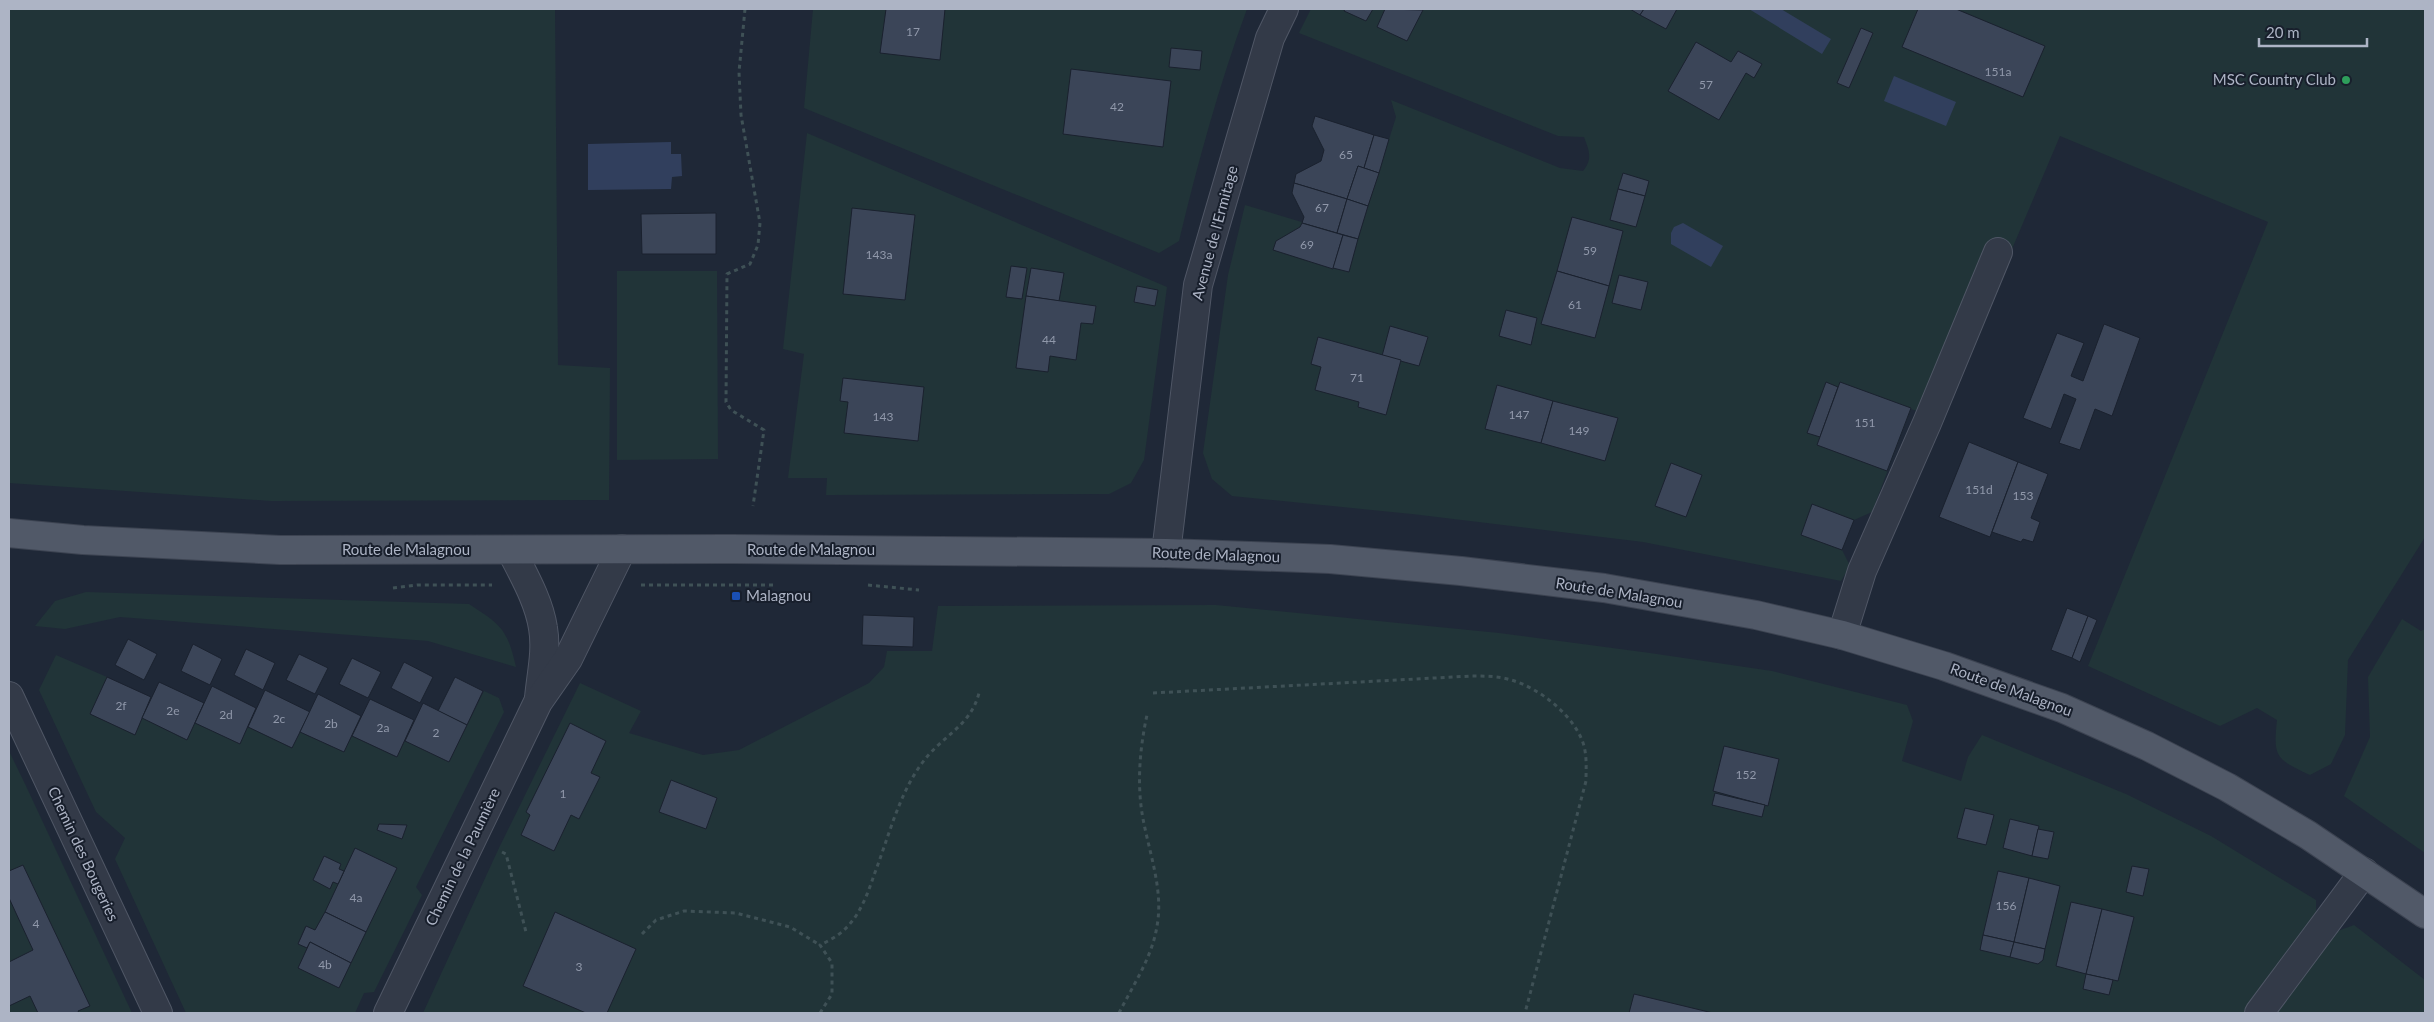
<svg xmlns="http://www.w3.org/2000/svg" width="2434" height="1022" font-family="Lato,sans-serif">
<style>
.green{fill:#213438;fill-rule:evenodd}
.water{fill:#313f5d}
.building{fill:#3b4558;stroke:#1a212e}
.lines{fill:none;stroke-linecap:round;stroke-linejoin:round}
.minor-casing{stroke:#505766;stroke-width:30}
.major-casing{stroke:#3c4351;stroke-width:30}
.path{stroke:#3f5156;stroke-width:3;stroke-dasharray:4 4;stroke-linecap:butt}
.minor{stroke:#333a48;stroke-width:28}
.major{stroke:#515968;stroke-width:28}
.leisure-dot{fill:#2e9e5b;stroke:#181f2c;stroke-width:2}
.transit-dot{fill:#1a4fb4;stroke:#181f2c;stroke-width:2}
.labels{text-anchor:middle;stroke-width:4;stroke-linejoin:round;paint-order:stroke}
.number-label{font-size:12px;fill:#9098aa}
.poi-label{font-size:15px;fill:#adb4c5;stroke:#181f2c;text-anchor:end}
.street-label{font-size:15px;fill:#adb4c5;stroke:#181f2c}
</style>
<rect width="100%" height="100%" fill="#1f2837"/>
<g class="green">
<polygon points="9,9 555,9 558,365 610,368 609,500 271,501 9,483"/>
<path d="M813 9H886L880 53 939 60 945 9H1247C1219 85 1198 162 1179 241L1159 253 804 108Z"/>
<path d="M1311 9H2425V537L2348 660 2345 735 2331 764 2310 775C2276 759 2273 758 2277 720L2257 708 2220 726 2088 666 2268 222 2060 136 2009 256 1984 247 1920 412 1911 409 1872 512 1854 520 1842 550 1850 566 1841 581 1643 542 1412 514 1232 496 1212 479 1203 453 1228 275 1245 205 1358 239 1396 117 1391 100 1560 168 1583 171C1593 159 1589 150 1584 137L1558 136 1299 33Z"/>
<polygon points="807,133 1167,287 1144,460 1131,483 1109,494 826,495 827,478 788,478 804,354 783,349"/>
<polygon points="617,271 717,271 718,459 617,460"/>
<path d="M86 592 469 604C501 625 507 628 516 667L428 641 120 617 65 629 35 626 55 601Z"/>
<polygon points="1216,605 1499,633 1650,653 1772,671 1907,705 1913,721 1902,761 1961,781 1968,757 1982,735 2126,794 2211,836 2316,900 2316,917 2335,932 2354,925 2425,980 2425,1013 423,1013 498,850 580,683 641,711 629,733 703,755 739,750 869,683 884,667 887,651 932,651 938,606"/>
<polygon points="2402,619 2421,631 2425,629 2425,853 2344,796 2370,737 2368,677"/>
<path d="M56 655 107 677 90 714 135 735 142 718 187 740 195 723 240 743 248 727 292 748 300 732 344 752 352 736 396 757 405 741 449 762 484 691 499 698 504 712 416 887 422 895 374 992 364 993 355 1013H186L115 859 125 838 96 812 39 690ZM325 912 366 932 339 988 298 968 307 948 298 943 305 927 315 930Z"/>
<polygon points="9,751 26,786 132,1013 9,1013"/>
</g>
<g class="water">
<polygon points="1749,9 1781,9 1831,39 1822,54"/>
<polygon points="1894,76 1956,102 1946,126 1884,101"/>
<polygon points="671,142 671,154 681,154 682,176 672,177 671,189 588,190 588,144"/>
<polygon points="1683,223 1723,246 1711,267 1671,244 1671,233 1674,227"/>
</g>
<g class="building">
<polygon points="886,9 945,9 940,60 880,53"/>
<polygon points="1345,9 1373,9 1366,21 1344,11"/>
<polygon points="1385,9 1423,10 1407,41 1377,27"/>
<polygon points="1630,9 1644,9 1640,15"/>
<polygon points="1644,9 1677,9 1666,29 1640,15"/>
<polygon points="1918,9 1956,9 2045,46 2023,97 1902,47"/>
<polygon points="1861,28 1873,33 1849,88 1837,83"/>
<polygon points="1696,42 1731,62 1738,51 1762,64 1754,78 1746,73 1719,120 1668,91"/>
<polygon points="1171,48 1202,51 1200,70 1169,67"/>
<polygon points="1071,69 1171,81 1163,147 1063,134"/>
<polygon points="1315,116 1374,135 1364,168 1358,166 1347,199 1294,183 1296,174 1321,161 1324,150 1312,126"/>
<polygon points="1374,135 1389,139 1379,173 1364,168"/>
<polygon points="1358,166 1379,173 1368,206 1347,199"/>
<polygon points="1623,173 1649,181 1645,196 1618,189"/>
<polygon points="1294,183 1347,199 1337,233 1302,223 1304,217 1292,193"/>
<polygon points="1618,189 1645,196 1636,227 1610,220"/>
<polygon points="1347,199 1368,206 1358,239 1337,233"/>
<polygon points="852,208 915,215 905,300 843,294"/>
<polygon points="716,213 716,254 642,254 641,214"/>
<polygon points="1572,217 1623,231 1609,286 1557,271"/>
<polygon points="1302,223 1343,235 1333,269 1273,250 1276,241 1300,227"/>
<polygon points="1343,235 1358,239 1349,272 1333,268"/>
<polygon points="1011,266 1027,268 1022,299 1006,297"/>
<polygon points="1031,268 1064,273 1059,301 1026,296"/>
<polygon points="1557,271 1609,286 1595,338 1541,324"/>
<polygon points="1619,275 1648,282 1641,310 1612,303"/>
<polygon points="1137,286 1158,290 1155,306 1134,302"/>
<polygon points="1026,296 1096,306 1093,324 1081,323 1076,360 1050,356 1048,372 1016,368"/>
<polygon points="1506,310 1537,318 1531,345 1499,336"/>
<polygon points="2104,324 2140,338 2112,416 2095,409 2080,450 2059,443 2076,399 2064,394 2051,429 2023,418 2057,333 2084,343 2071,376 2083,381"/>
<polygon points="1390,326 1428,337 1419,366 1382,356"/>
<polygon points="1318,337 1401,360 1386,415 1358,407 1359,402 1315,390 1321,367 1311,364"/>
<polygon points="843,378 924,387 918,441 844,433 848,402 840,401"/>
<polygon points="1826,382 1838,387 1820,437 1807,433"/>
<polygon points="1840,382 1911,408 1887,471 1817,445"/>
<polygon points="1497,385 1553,401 1541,443 1485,429"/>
<polygon points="1553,401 1618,418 1605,461 1541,443"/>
<polygon points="1969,442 2018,462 1990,537 1939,517"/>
<polygon points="2018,462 2048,474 2031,518 2040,522 2033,542 2023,539 2021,542 1992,532"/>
<polygon points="1671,463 1702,475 1686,517 1655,506"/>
<polygon points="1812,504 1854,520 1842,550 1801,535"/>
<polygon points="2067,608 2088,616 2072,658 2051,650"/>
<polygon points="863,615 914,617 913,647 862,645"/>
<polygon points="2088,616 2097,620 2080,662 2072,658"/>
<polygon points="128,639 157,654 144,680 115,665"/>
<polygon points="193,644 222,659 210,685 181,671"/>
<polygon points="246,649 275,663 263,690 234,675"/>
<polygon points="299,654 328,668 315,694 286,680"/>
<polygon points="352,658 381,672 368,698 339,684"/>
<polygon points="404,662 433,677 420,703 391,688"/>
<polygon points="107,677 151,697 135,735 90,714"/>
<polygon points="455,677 483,691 467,725 438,711"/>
<polygon points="159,682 204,703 187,740 142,718"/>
<polygon points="212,686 256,708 240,744 195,723"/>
<polygon points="265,690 310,712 292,748 248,727"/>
<polygon points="318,694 361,716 344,752 300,732"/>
<polygon points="370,699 414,720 397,757 352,736"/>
<polygon points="423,703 467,725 449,762 405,741"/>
<polygon points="570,723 606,741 591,773 600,777 579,819 571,815 554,851 521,835 530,815 526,812"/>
<polygon points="1724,746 1779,759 1768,806 1713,791"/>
<polygon points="671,780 717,798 706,829 659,812"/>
<polygon points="1715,793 1765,805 1762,817 1712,805"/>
<polygon points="1965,808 1994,815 1986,845 1957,838"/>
<polygon points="2010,819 2039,826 2032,856 2003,848"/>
<polygon points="379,824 407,825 402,839 377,830"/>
<polygon points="2038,829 2054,832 2048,859 2032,856"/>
<polygon points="355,848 397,868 366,932 325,912"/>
<polygon points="324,856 341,864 339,869 344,871 338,884 333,882 330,889 313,880"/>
<polygon points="23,865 90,1006 78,1011 79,1013 38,1013 30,996 9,1006 9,962 33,950 9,898 9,871"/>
<polygon points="2132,866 2149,869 2143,896 2126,892"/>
<polygon points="1998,871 2029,878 2014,942 1983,935"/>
<polygon points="2029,878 2060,886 2045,949 2014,942"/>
<polygon points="2071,902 2102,909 2086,974 2056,966"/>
<polygon points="2102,909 2134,917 2118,981 2086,974"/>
<polygon points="325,912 366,932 351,963 310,942 307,948 298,944 306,926 315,930"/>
<polygon points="555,912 636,949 607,1013 586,1013 523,986"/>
<polygon points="1983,935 2014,942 2010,957 1980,950"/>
<polygon points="310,942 351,963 339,988 298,968"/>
<polygon points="2014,942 2045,949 2043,960 2038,964 2010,957"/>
<polygon points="2086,974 2113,980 2109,995 2083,989"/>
<polygon points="1634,994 1713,1013 1629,1013"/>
</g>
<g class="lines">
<g class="minor-casing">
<g id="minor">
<path d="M511 550C523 574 539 601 543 628 547 651 541 675 539 698"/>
<polyline points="1166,553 1198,285 1270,38 1284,9"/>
<polyline points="1842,635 1862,571 1927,423 1998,252"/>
<polyline points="9,696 158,1013"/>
<polyline points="388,1013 538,702 568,659 622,549"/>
<polyline points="2259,1013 2364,872"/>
</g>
</g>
<g class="major-casing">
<polyline id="major" points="9,533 83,540 280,550 731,549 1166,553 1330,559 1461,571 1604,588 1756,615 1842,635 1944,666 2062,708 2147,746 2227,787 2308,835 2425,914"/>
</g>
<g class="path">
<polyline points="745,9 739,72 741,115 760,223 758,245 750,264 727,274 726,402 731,410 764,430 753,506"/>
<polyline points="641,585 777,585"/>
<polyline points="868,585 919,590"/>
<polyline points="393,588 417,585 492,585"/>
<path d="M1153 693 1472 676C1485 676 1499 676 1511 680 1540 688 1576 717 1584 746 1587 758 1586 769 1586 781L1525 1013"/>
<polyline points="502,852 506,854 526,932"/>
<polyline points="642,934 656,920 684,911 736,913 790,927 820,945"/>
<path d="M820 1013 832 994V963L820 945C830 940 840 935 848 926 861 912 868 893 874 875 888 839 898 797 920 766 940 736 970 728 979 693"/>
<path d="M1119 1013C1133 985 1152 958 1157 926 1164 889 1148 850 1142 813 1137 781 1140 747 1147 715"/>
</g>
<use href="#minor" class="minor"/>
<use href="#major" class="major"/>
</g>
<circle class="leisure-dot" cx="2346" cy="80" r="5"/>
<rect class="transit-dot" x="731" y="591" width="10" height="10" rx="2.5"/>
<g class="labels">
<g class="number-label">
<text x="913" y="36">17</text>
<text x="1998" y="76">151a</text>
<text x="1706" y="89">57</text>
<text x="1117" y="111">42</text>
<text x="1346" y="159">65</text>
<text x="1322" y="212">67</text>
<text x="1307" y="249">69</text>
<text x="1590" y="255">59</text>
<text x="879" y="259">143a</text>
<text x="1575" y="309">61</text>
<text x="1049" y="344">44</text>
<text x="1357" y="382">71</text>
<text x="1519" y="419">147</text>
<text x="883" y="421">143</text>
<text x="1865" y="427">151</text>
<text x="1579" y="435">149</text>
<text x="1979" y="494">151d</text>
<text x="2023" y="500">153</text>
<text x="121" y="710">2f</text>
<text x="173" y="715">2e</text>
<text x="226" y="719">2d</text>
<text x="279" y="723">2c</text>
<text x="331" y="728">2b</text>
<text x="383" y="732">2a</text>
<text x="436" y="737">2</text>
<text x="1746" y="779">152</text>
<text x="563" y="798">1</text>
<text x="356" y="902">4a</text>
<text x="2006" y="910">156</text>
<text x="36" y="928">4</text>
<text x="325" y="969">4b</text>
<text x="579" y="971">3</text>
</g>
<g class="poi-label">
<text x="2336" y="85">MSC Country Club</text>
<text x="746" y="601" text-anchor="start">Malagnou</text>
</g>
<g class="street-label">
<text transform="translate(1215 233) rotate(-75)" y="5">Avenue de l'Ermitage</text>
<text x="406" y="555">Route de Malagnou</text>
<text x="811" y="555">Route de Malagnou</text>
<text transform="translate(1216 555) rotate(2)" y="5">Route de Malagnou</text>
<text transform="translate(1619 593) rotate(9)" y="5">Route de Malagnou</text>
<text transform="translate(2011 690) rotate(20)" y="5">Route de Malagnou</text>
<text transform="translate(83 854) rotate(65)" y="5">Chemin des Bougeries</text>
<text transform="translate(463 857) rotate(-64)" y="5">Chemin de la Paumière</text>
</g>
</g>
<rect width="2434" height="1022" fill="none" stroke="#adb4c5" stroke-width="20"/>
<path d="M2259 38v8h108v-8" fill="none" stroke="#adb4c5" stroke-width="2.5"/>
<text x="2266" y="38" font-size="15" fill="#adb4c5" stroke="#181f2c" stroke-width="4" paint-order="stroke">20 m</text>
</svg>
